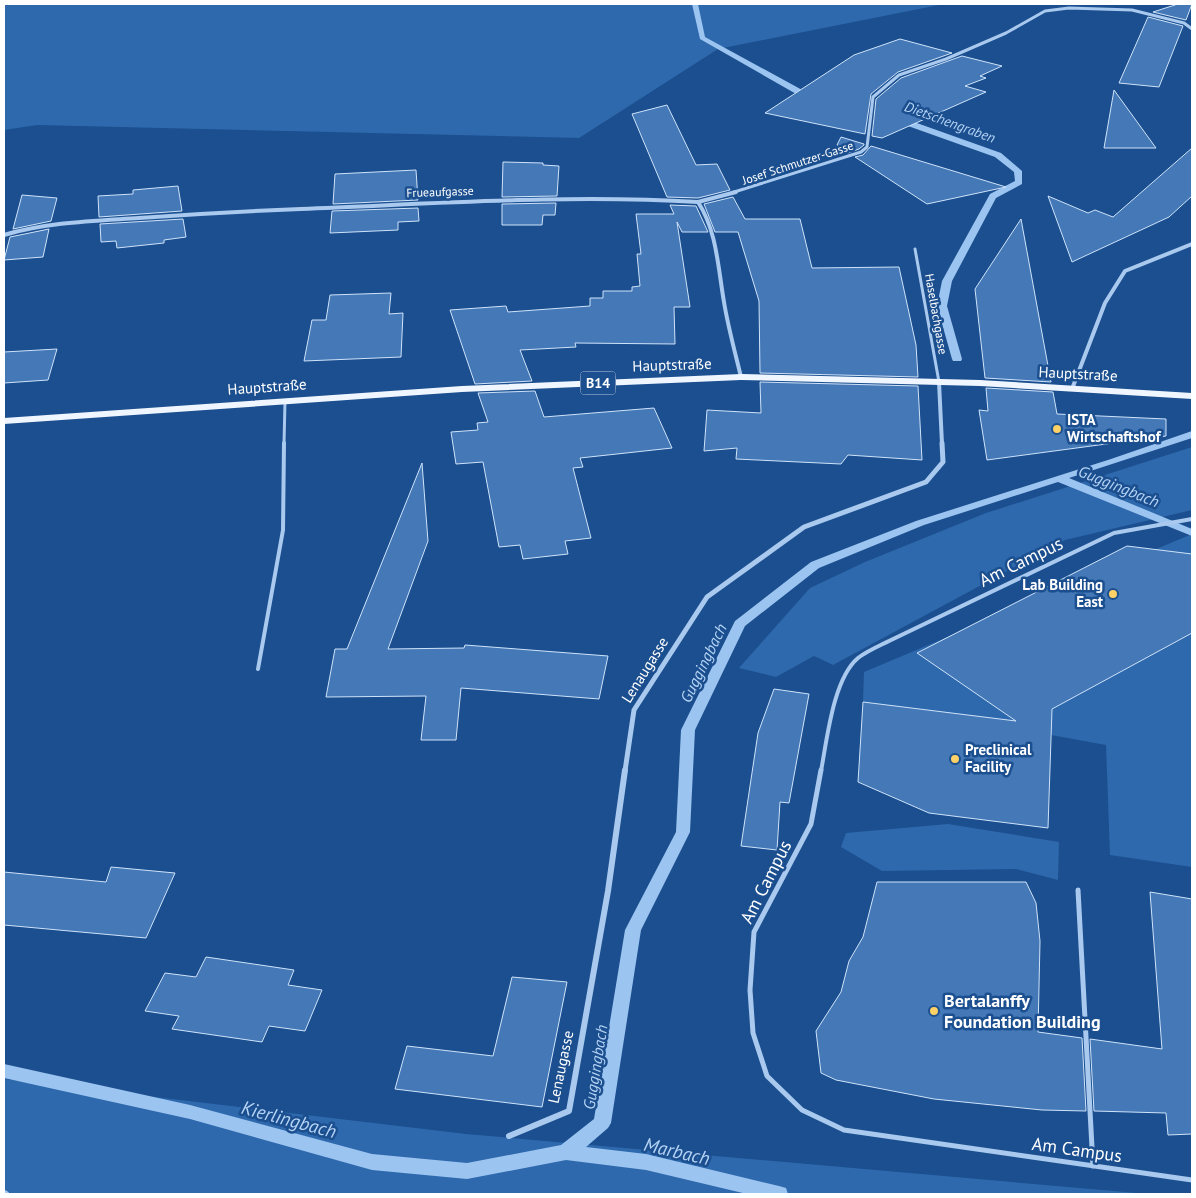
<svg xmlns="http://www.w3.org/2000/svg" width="1196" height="1198" font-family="'PT Sans',sans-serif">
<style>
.green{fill:#2e69ad}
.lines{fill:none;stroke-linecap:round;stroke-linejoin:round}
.stream{fill:#9cc4f0;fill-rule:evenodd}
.building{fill:#4478b7;stroke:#cfe3fa}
.lane-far2{stroke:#a9c9ee;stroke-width:3}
.lane-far1{stroke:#a9c9ee;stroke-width:4}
.lane{stroke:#a9c9ee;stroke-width:5}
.street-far3{stroke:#a9c9ee;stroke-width:3}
.street-far2{stroke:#a9c9ee;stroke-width:4}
.street-far1{stroke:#a9c9ee;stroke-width:5}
.street{stroke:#a9c9ee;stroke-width:6}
.primary{fill:#f0f6ff;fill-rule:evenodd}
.poi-dot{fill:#ffd166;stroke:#1b4f8f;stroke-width:2}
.labels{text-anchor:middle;stroke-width:5;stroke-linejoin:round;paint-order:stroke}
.far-street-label{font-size:12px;fill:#fff;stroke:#1b4f8f}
.far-water-label{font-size:14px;font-style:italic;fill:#b5d3f5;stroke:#1b4f8f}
.shield{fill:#1b4f8f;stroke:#bbcadd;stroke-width:1}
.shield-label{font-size:14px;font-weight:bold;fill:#fff}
.street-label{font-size:15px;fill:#fff;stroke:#1b4f8f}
.poi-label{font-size:15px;font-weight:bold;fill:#fff;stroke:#1b4f8f;text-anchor:start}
.water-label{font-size:16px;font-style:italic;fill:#b5d3f5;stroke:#1b4f8f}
.near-street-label{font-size:18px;fill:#fff;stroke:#1b4f8f}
.near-poi-label{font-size:18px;font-weight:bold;fill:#fff;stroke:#1b4f8f;text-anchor:start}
.near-water-label{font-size:19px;font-style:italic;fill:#b5d3f5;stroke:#1b4f8f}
</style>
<rect width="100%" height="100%" fill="#1b4f8f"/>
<g class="green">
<polygon points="4,4 944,4 718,49 579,138 37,125 4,130"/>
<polygon points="1192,447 1192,510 1065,540 833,665 814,656 776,677 739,668 810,588 865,562 986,513"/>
<polygon points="1192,534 1192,867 1110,855 1106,745 1051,735 989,718 863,702 864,672"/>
<polygon points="948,824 1059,842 1058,880 1016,869 882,871 841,847 846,833"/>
<polygon points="4,1079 466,1134 1148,1194 4,1194"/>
</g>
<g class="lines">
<g class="stream">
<polygon points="692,4 698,4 705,37 804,91 804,95 798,95 700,39"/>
<polygon points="894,117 900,117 1001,153 1022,171 1022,184 996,198 952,281 947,306 962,359 961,361 953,361 952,359 937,306 942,281 990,194 1015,181 1014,172 995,157 894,121"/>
<polygon points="1192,431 1192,438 1069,478 1192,529 1192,536 1058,482 924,525 819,568 745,626 695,730 690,832 641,930 611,1123 608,1128 586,1147 646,1154 779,1186 786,1188 788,1194 747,1194 646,1170 566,1160 467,1179 372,1170 190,1119 4,1078 4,1064 190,1105 372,1154 467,1163 561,1145 594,1119 625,930 676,832 681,730 735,621 811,562 916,521 1111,459"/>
</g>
</g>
<g class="building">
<polygon points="1178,4 1192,4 1186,20 1153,12"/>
<polygon points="1148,17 1183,26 1159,87 1119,83"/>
<polygon points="900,39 952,53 898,72 871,94 865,134 765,113 854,55"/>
<polygon points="962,56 1002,66 980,76 986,78 965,86 986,92 882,138 872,136 876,99 901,78"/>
<polygon points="1114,90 1156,148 1104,148"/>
<polygon points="667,105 696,165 717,164 730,190 698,198 667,197 632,114"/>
<polygon points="841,137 864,144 864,145 859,149 848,153 837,145"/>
<polygon points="871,146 1006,187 927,204 855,157 863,155"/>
<polygon points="1192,148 1192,196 1169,217 1072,262 1048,196 1088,213 1095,210 1113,217"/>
<polygon points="503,162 543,163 543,165 559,166 557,196 502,197"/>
<polygon points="416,170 418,200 333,204 335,174"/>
<polygon points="178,186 182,211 99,217 98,196 133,194 133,190"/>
<polygon points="22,195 57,198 51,221 13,229"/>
<polygon points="733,197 745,219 800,219 812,268 899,267 916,345 918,377 760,373 759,301 738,232 715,232 704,204"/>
<polygon points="556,203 555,215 543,215 542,225 502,225 502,204"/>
<polygon points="670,205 696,206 708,232 682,232 677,222 690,307 674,307 675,344 575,343 576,347 520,350 532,381 475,384 450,310 506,306 508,312 590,306 590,298 603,298 603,291 632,291 632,287 640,286 637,254 641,254 636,214 674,214"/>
<polygon points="418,208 419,221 398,222 398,230 330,233 332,211"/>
<polygon points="183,219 186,237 164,240 164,243 117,248 116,241 101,242 100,224"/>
<polygon points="1021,219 1046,355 1051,382 985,378 975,289"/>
<polygon points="49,229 43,257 4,260 10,237"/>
<polygon points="391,293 389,314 403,313 401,357 304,361 312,320 326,320 330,295"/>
<polygon points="57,349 48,380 4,383 4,352"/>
<polygon points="760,382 918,386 922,460 848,455 841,464 736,459 737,448 704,451 707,410 761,413"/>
<polygon points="986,388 1053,392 1057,414 1166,419 1166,436 987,460 979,410 988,411"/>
<polygon points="535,391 544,417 654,408 672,448 580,458 583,467 573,468 591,538 565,541 568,554 523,559 520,545 499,547 483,462 456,464 451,432 478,430 477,423 488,422 478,393"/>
<polygon points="422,463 428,541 388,649 464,648 465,645 608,656 599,699 461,688 456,740 421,740 426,696 326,697 335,649 347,649"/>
<polygon points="1127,546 1192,554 1192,633 1052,709 1048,828 929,813 858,782 863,702 1016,721 917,653"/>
<polygon points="774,689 809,694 789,803 780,802 777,850 741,846 758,733"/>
<polygon points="111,867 175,873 146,938 4,925 4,872 106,882"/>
<polygon points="877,882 1026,882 1036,903 1040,941 1038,1032 1082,1038 1086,1111 1042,1110 934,1099 836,1080 821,1073 816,1031 841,992 849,961 863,937"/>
<polygon points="1150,892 1192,899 1192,1134 1168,1135 1166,1113 1094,1111 1090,1039 1162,1049"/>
<polygon points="206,957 294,970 288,985 322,990 305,1031 269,1026 262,1042 172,1029 179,1016 145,1011 165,973 196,977"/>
<polygon points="512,977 567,982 542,1107 395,1089 407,1046 493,1056"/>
</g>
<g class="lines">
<g class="lane-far2">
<polyline points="915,249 939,382"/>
<polyline points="284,444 285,401"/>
</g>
<g class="lane-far1">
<polyline points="258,669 283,530 284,443"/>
<path d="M821 771C827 740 833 679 858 658 867 651 879 646 889 641L1114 533 1192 519"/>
</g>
<g class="lane">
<polyline points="821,770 811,824 754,932 750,990 753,1033 767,1076 802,1110 844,1130 1192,1180"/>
<polyline points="1078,890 1093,1166"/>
</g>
<polyline class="street-far3" points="731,193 861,152 867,147 873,97 899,75 946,59 1006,33 1045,11 1069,8 1132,10 1184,23 1192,29"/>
<g class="street-far2">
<polyline points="698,202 736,192"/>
<path d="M4 235C48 222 94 221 139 218 193 214 247 211 301 209 433 204 566 194 698 202 717 231 718 268 724 302 728 327 735 352 741 377"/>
<polyline points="939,382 942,444"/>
<polyline points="1072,389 1105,303 1125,271 1192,244"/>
</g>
<polyline class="street-far1" points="625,771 634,710 707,597 804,527 926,482 943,462 942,443"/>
<g class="street">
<polyline points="509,1136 569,1111 608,891 625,770"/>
<polyline points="4,1193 6,1194"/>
</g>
<polygon class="primary" points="741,374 980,380 1192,393 1192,399 980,386 741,380 462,392 4,424 4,418 462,386"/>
</g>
<g class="poi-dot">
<circle cx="1057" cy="429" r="5"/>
<circle cx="1113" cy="594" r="5"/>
<circle cx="955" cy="759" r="5"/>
<circle cx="934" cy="1011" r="5"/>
</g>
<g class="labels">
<g class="far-street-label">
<text transform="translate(798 163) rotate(-18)" y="4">Josef Schmutzer-Gasse</text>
<text transform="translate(440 192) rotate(-2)" y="4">Frueaufgasse</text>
<text transform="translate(936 314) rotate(80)" y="4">Haselbachgasse</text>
</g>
<g class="far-water-label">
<text transform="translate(950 122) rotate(20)" y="5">Dietschengraben</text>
</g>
<rect class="shield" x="580.5" y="371.5" width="35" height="23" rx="4"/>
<g class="shield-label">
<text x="598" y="388">B14</text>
</g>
<g class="street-label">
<text transform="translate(672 365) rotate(-2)" y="5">Hauptstraße</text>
<text transform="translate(1078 374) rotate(3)" y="5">Hauptstraße</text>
<text transform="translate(267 387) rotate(-4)" y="5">Hauptstraße</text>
<text transform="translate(645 670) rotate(-58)" y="5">Lenaugasse</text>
<text transform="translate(561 1067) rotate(-78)" y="5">Lenaugasse</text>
</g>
<g class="poi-label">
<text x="1067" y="425">ISTA<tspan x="1067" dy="17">Wirtschaftshof</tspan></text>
<text x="1103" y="590" text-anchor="end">Lab Building<tspan x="1103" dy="17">East</tspan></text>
<text x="965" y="755">Preclinical<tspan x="965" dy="17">Facility</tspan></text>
</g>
<g class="water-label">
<text transform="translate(1119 486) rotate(22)" y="6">Guggingbach</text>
<text transform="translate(703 663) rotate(-64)" y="6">Guggingbach</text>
<text transform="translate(595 1067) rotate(-81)" y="6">Guggingbach</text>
</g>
<g class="near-street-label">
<text transform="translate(1021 562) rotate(-26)" y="6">Am Campus</text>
<text transform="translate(766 882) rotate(-63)" y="6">Am Campus</text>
<text transform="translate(1077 1150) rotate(8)" y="6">Am Campus</text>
</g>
<g class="near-poi-label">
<text x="944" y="1007">Bertalanffy<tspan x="944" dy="21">Foundation Building</tspan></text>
</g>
<g class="near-water-label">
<text transform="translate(289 1119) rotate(15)" y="7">Kierlingbach</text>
<text transform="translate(677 1151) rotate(13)" y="7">Marbach</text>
</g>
</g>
<rect width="1196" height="1198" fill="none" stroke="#ffffff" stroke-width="10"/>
</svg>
